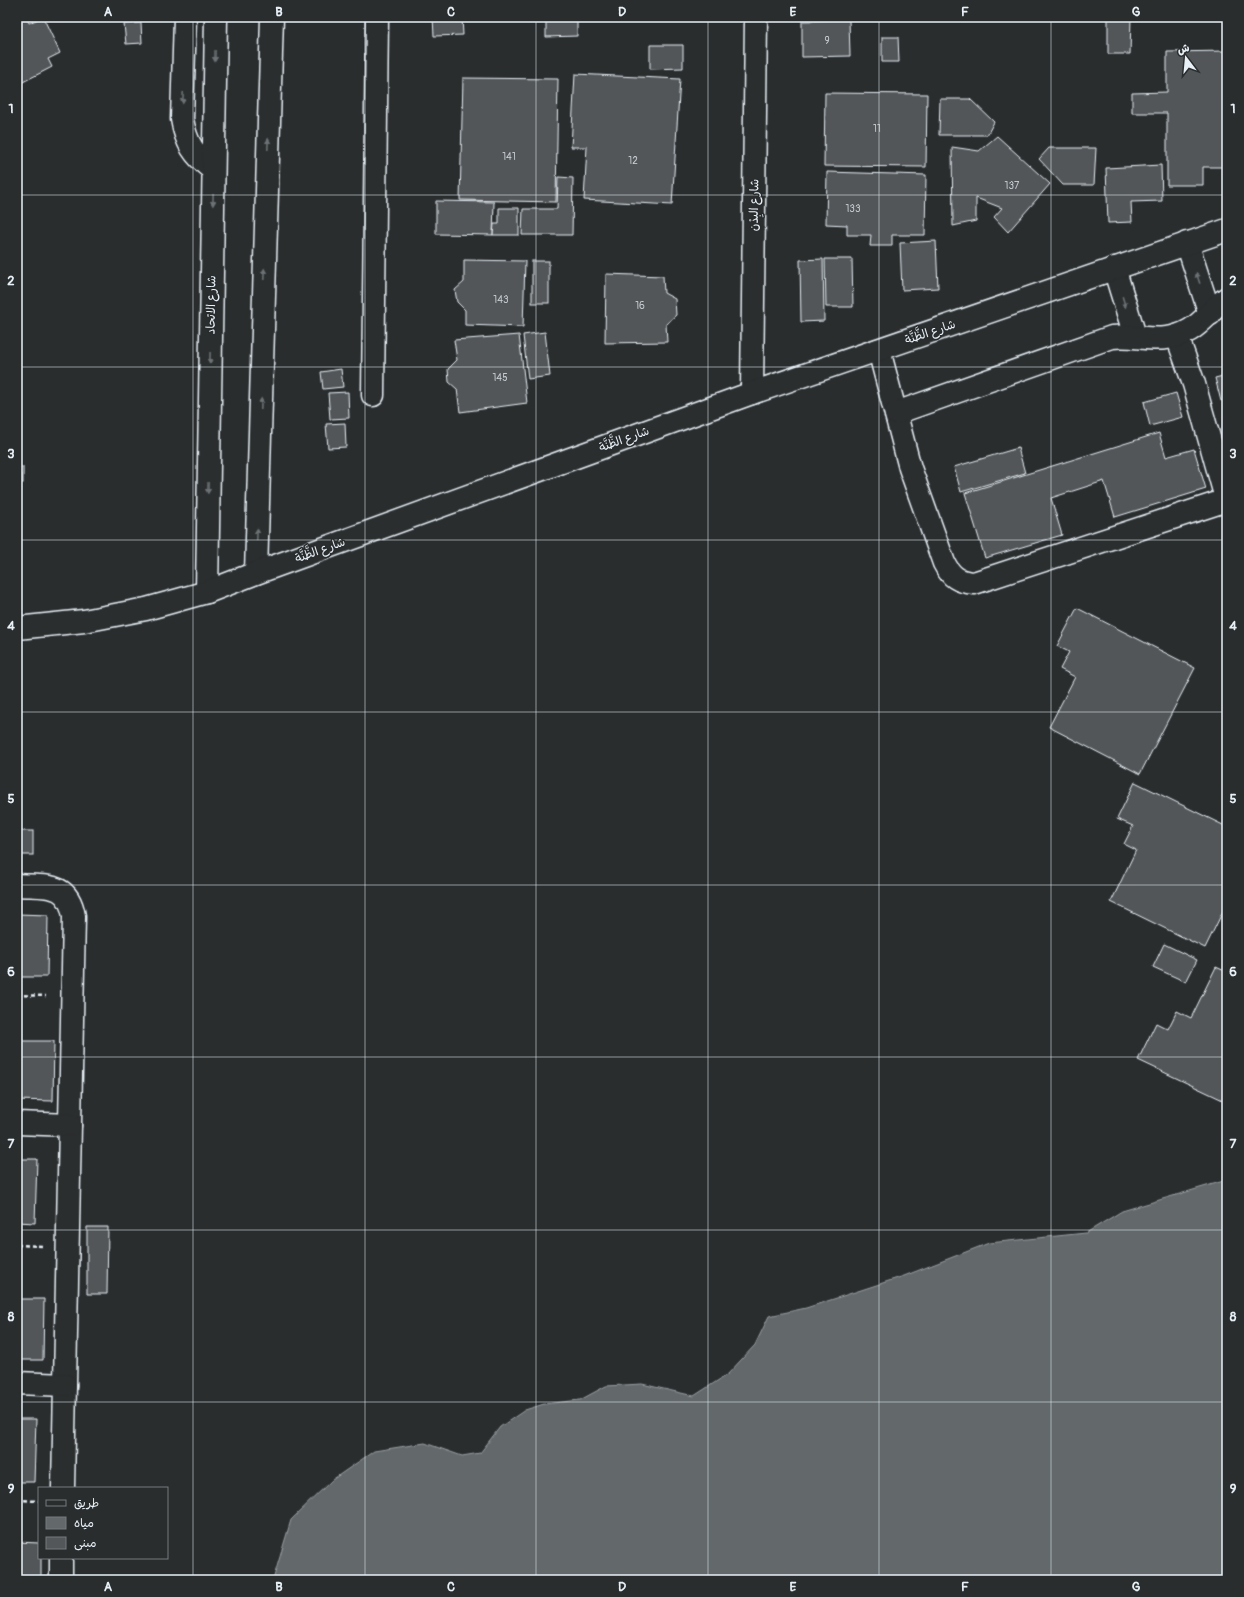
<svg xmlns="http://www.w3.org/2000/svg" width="1244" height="1597" font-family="Pangolin,'Playpen Sans Arabic',sans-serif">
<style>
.water{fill:#63686b;stroke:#989fa3}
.building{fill:#535759;stroke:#e8f1f8}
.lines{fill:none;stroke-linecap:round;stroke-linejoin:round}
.minor-casing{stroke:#e8f1f8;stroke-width:25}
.path{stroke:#e8f1f8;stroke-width:2.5;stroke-dasharray:4 3;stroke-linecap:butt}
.minor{stroke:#2a2d2e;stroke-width:22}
.oneway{fill:#6c7275}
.grid{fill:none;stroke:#e8f1f8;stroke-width:1;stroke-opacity:0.55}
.labels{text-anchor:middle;stroke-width:3;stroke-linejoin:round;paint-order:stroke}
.number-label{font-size:10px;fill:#c3cad0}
.street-label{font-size:12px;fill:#e8f1f8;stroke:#2a2d2e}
.neatline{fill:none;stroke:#e8f1f8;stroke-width:1.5}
.grid-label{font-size:13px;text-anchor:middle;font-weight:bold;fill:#e8f1f8}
</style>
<rect width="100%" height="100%" fill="#2a2d2e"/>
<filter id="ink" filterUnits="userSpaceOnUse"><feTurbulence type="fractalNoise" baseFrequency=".025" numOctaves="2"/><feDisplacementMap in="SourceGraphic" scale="8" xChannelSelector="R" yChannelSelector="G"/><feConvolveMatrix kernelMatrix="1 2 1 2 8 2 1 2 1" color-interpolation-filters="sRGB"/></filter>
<g filter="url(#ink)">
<polygon class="water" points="1227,1180 1227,1580 273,1580 291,1520 332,1480 374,1451 425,1443 462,1456 480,1453 500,1427 525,1410 544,1404 580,1400 606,1386 642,1384 694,1396 728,1374 755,1345 769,1316 806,1308 904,1276 989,1243 1086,1233 1122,1211"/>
<g class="building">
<polygon points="26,17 29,23 43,17 60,53 48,59 52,67 17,85 17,21"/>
<polygon points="433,17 462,17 463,35 434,36"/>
<polygon points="546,17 577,17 577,36 546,37"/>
<polygon points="1108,17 1131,17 1130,54 1108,54"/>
<polygon points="849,20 850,56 802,57 802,21"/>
<polygon points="141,23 142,43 126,44 124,24"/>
<polygon points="882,37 898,37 899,62 882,62"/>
<polygon points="650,45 683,45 683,68 650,69"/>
<polygon points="1227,51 1227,167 1203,167 1203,185 1167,185 1167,113 1132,113 1132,93 1167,92 1167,52"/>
<polygon points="575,74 680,79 672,205 584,200 587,147 571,147"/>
<polygon points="463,78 558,79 556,202 460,200"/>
<polygon points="825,93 927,94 926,167 824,166"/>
<polygon points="940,99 970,99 994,122 987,135 939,135"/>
<polygon points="997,136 1050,184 1008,232 994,217 1002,208 976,198 976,221 953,226 952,147 979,151"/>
<polygon points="1049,148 1096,148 1094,185 1063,185 1039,159"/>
<polygon points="1161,165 1162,201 1131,202 1132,222 1108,223 1106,168"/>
<polygon points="827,172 926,175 925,235 892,235 892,246 870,246 871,235 847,235 847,225 826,224"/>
<polygon points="558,177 573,178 572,235 522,235 523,209 557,209"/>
<polygon points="436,201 494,202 493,235 436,234"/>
<polygon points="499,208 519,208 519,235 493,235 494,224 499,224"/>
<polygon points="936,241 938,288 902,290 900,243"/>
<polygon points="823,259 824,321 801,322 800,260"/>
<polygon points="825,259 852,259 853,307 826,307"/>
<polygon points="464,260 525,261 523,327 465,325 465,310 457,302 455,290 464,282"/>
<rect x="532" y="261" width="17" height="42"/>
<polygon points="606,274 663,276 664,293 675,299 676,315 666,324 667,342 605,343"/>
<polygon points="545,332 550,376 528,379 523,335"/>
<polygon points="519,335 527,403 460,412 457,389 449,382 448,369 457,360 454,340"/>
<polygon points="341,369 343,387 323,389 321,372"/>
<polygon points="1227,375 1227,399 1221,401 1215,378"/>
<polygon points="348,392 349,418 330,419 328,393"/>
<polygon points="1176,393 1183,417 1150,426 1144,402"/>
<polygon points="345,423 346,447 328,448 326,424"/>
<polygon points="1159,433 1166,457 1194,449 1206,489 1115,517 1104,481 1051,498 1062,535 985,558 965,493"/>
<polygon points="1018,448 1025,473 961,492 954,467"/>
<rect x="17" y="467" width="6" height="16"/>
<polygon points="1077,608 1195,668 1140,774 1049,727 1075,677 1060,669 1069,652 1057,646"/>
<polygon points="1135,782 1227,827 1227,903 1205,948 1111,902 1136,850 1124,844 1133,826 1117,819"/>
<rect x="17" y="831" width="16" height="24"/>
<polygon points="17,914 48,915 47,977 17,977"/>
<polygon points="1164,944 1197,960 1186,982 1153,967"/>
<polygon points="1216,967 1227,972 1227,1102 1138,1060 1156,1023 1168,1029 1177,1011 1191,1018"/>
<polygon points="17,1041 54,1041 53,1101 17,1100"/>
<polygon points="17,1159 37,1159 35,1223 17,1222"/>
<polygon points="87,1227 108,1227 107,1294 87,1294"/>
<polygon points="17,1299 44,1299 43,1360 17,1360"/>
<polygon points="17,1419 36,1419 34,1482 17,1482"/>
<polygon points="17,1542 39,1543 39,1558 41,1558 41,1580 17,1580"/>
</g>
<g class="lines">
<g class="minor-casing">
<g id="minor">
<path d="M185 17 182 119C186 143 194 155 213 170"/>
<polyline points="1187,243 1210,314"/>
<polyline points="1114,268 1135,336"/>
<polyline points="1177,336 1194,384 1227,502"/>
<path d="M879 350 910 468 944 563C951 577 959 582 974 583L1227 500"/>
<polyline points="752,393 756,17"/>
<polyline points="373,395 377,17"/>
<path d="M896 413 1112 337C1140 334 1163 346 1190 330 1204 322 1213 307 1227 298"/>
<polyline points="256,573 272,17"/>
<polyline points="207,592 216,17"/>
<polyline points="17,628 84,621 146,609 207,592 256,573 752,393 1227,230"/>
<path d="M17 885C46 887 68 881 74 916L63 1488"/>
<polyline points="17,1123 70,1125"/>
<polyline points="17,1383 65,1385"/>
<polyline points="61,1580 61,1558"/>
</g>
</g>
<g class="path">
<polyline points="17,995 46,996"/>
<polyline points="17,1245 42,1246"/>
<polyline points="17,1500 39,1501"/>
</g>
<use href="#minor" class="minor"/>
</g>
<defs><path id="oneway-solid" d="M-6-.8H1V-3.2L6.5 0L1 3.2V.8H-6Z"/></defs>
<g class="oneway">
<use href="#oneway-solid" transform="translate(215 56) rotate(91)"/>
<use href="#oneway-solid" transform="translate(183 98) rotate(92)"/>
<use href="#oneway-solid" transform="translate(268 144) rotate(-88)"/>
<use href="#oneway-solid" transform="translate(213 200) rotate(91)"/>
<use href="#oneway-solid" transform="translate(264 274) rotate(-88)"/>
<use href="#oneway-solid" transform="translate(1198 278) rotate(-108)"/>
<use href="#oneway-solid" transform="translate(1124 302) rotate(73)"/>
<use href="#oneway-solid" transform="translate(210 358) rotate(91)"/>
<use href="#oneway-solid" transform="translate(261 404) rotate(-88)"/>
<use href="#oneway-solid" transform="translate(208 488) rotate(91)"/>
<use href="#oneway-solid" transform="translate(257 534) rotate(-88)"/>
</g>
</g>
<path class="grid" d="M193 17V1580M365 17V1580M536 17V1580M708 17V1580M879 17V1580M1051 17V1580M17 195H1227M17 367H1227M17 540H1227M17 712H1227M17 885H1227M17 1057H1227M17 1230H1227M17 1402H1227"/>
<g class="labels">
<g class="number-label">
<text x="827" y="44">9</text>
<text x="877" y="132">11</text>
<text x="509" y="160">141</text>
<text x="633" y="164">12</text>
<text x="1012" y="189">137</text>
<text x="853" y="212">133</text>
<text x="501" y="303">143</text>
<text x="640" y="309">16</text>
<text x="500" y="381">145</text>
</g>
<g class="street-label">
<text transform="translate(754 205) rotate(-89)" y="4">شارع البِدْن</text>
<text transform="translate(211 305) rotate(-89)" y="4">شارع الاتحاد</text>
<text transform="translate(930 332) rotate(-19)" y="4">شارع الظَّنَّة</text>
<text transform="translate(624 439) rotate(-20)" y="4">شارع الظَّنَّة</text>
<text transform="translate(320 550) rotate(-20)" y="4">شارع الظَّنَّة</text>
</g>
</g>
<rect width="1244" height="1597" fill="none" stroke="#2a2d2e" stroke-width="44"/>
<rect x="38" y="1487" width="130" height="72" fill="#2a2d2e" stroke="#767b7f"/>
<rect x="46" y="1500" width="20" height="6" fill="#2a2d2e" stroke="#767b7f"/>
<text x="74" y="1507" font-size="12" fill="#e8f1f8">طريق</text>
<rect x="46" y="1517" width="20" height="12" fill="#63686b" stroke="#767b7f"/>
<text x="74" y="1527" font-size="12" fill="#e8f1f8">مياه</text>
<rect x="46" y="1537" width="20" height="12" fill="#535759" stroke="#767b7f"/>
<text x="74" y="1547" font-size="12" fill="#e8f1f8">مبنى</text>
<g transform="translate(1186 58) rotate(344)" stroke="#2a2d2e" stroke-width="3" paint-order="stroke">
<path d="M0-3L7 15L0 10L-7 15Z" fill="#e8f1f8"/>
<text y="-6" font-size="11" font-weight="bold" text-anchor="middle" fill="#e8f1f8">ش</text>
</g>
<rect x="22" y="22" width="1200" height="1553" class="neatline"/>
<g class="grid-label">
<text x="108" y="16">A</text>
<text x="279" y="16">B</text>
<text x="451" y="16">C</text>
<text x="622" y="16">D</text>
<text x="793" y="16">E</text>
<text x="965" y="16">F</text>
<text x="1136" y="16">G</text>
<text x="11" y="113">1</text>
<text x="1233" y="113">1</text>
<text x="11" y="285">2</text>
<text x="1233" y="285">2</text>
<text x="11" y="458">3</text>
<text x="1233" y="458">3</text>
<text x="11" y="630">4</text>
<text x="1233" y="630">4</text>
<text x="11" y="803">5</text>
<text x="1233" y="803">5</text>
<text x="11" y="976">6</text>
<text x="1233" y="976">6</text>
<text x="11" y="1148">7</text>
<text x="1233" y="1148">7</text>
<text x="11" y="1321">8</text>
<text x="1233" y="1321">8</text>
<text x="11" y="1493">9</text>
<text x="1233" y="1493">9</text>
<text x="108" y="1591">A</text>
<text x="279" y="1591">B</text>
<text x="451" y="1591">C</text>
<text x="622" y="1591">D</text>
<text x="793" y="1591">E</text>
<text x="965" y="1591">F</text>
<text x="1136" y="1591">G</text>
</g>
</svg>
